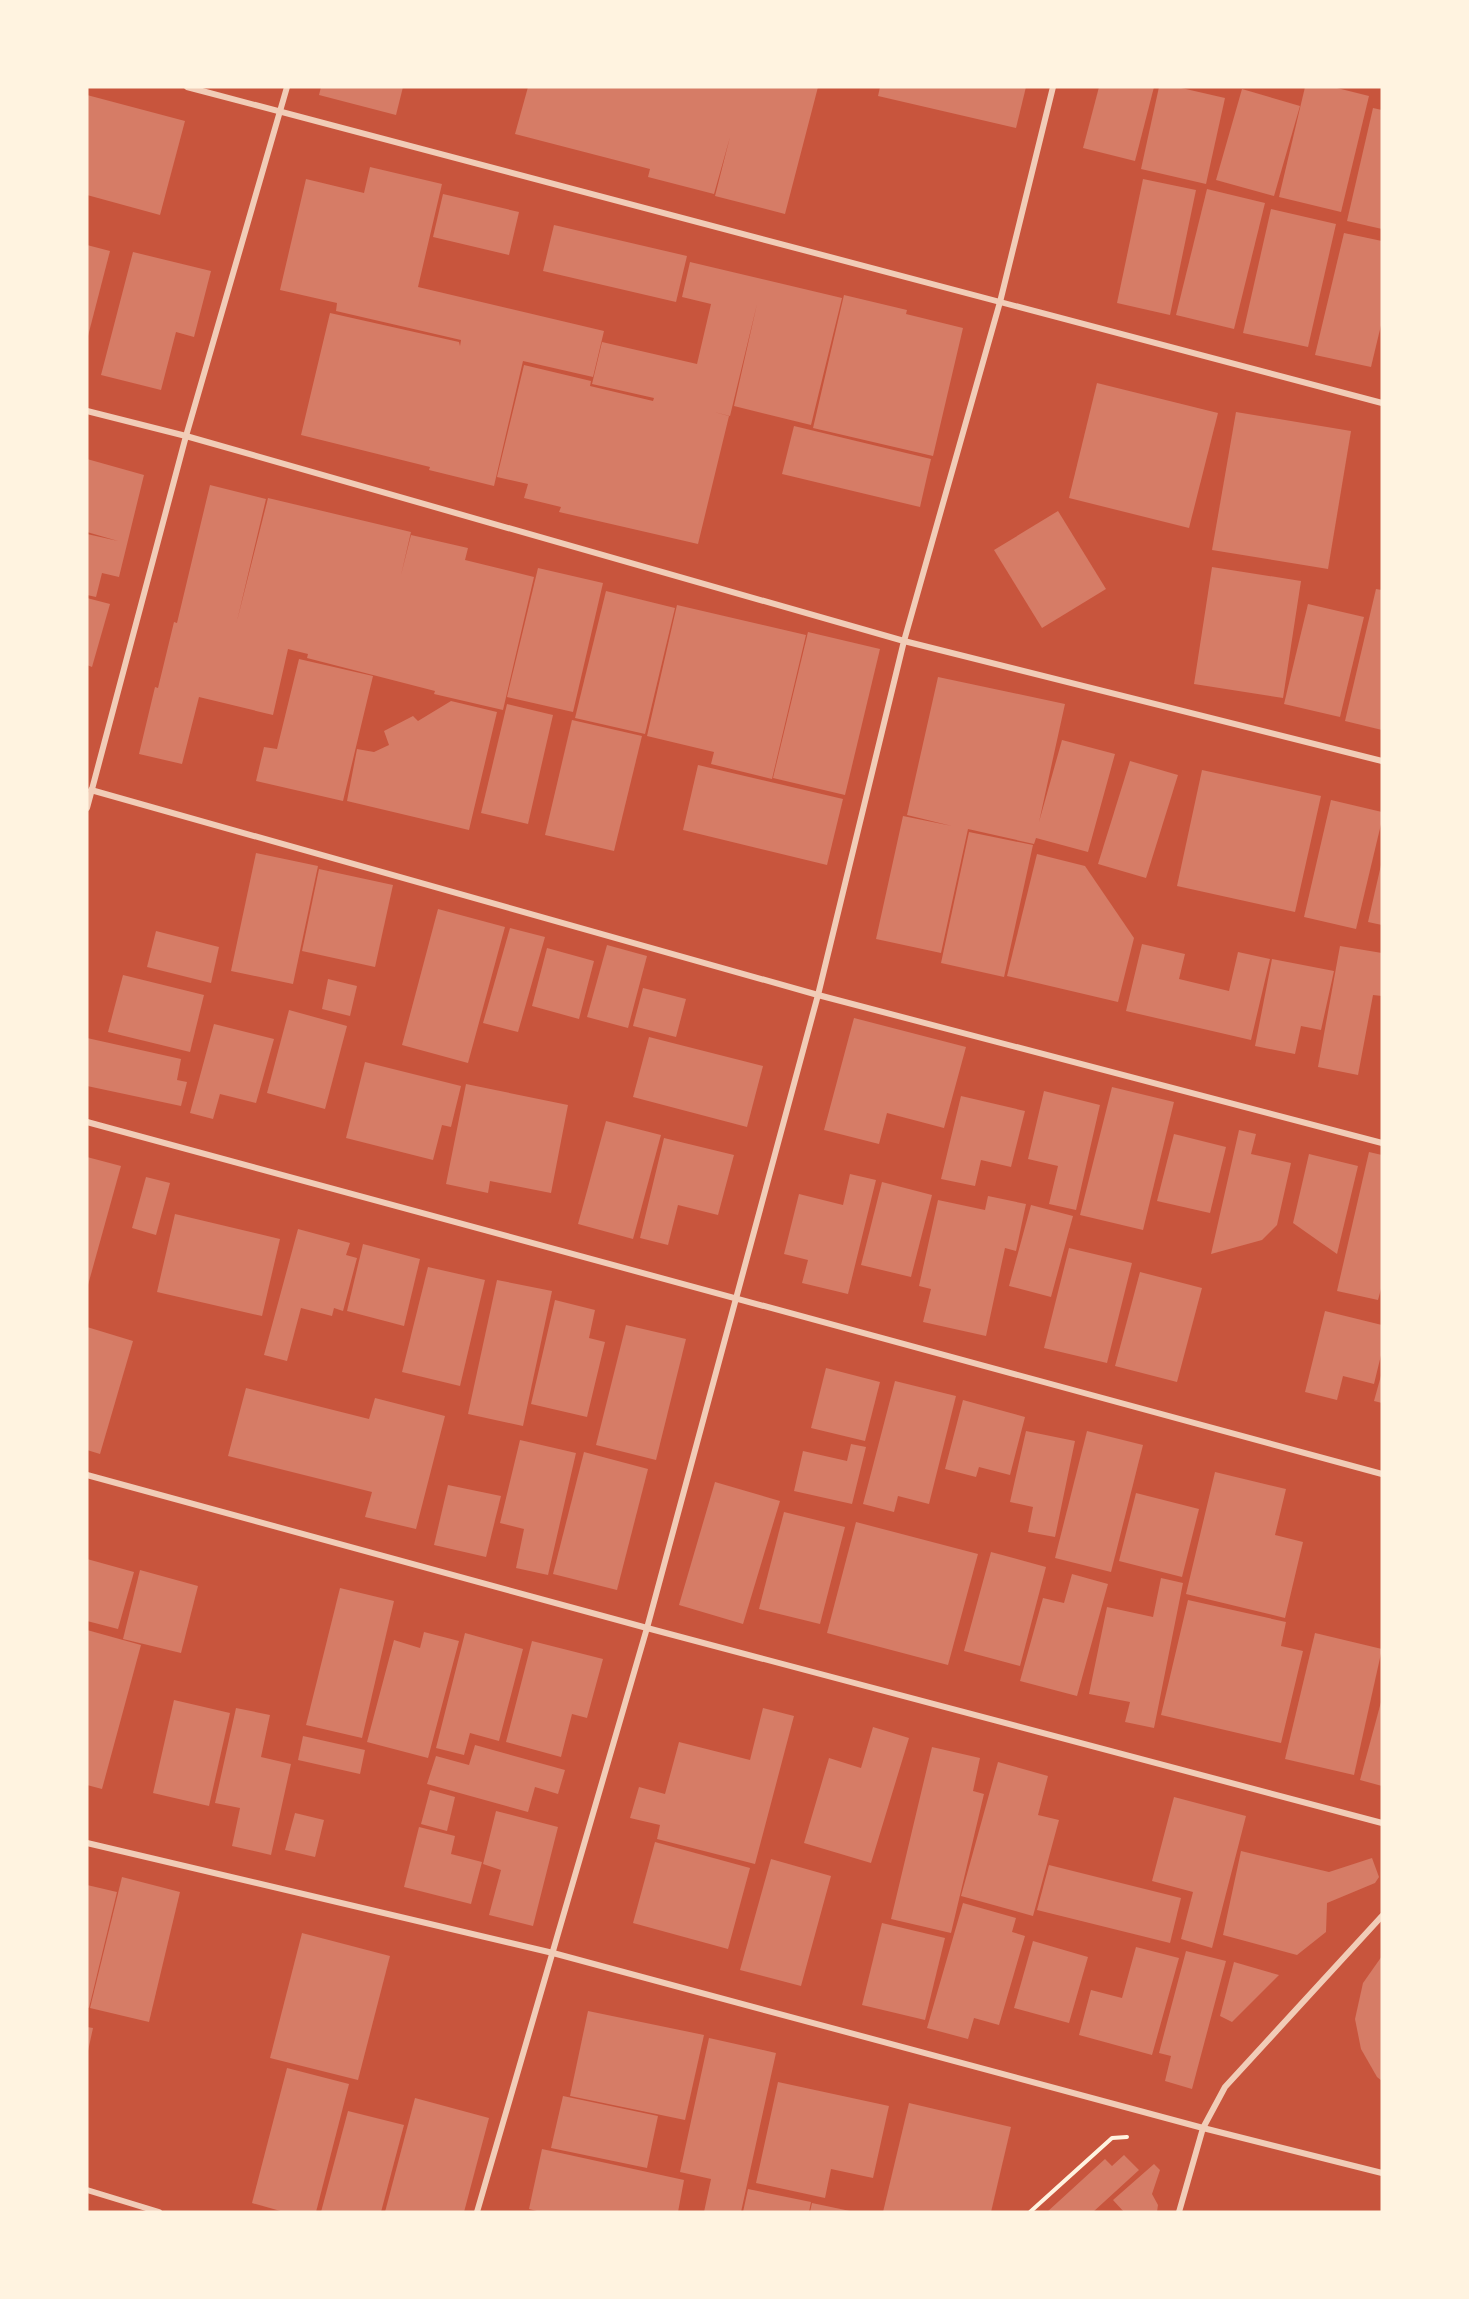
<svg xmlns="http://www.w3.org/2000/svg" width="1469" height="2299" font-family="Arial,sans-serif">
<style>
.building{fill:#d67c66}
.lines{fill:none;stroke-linecap:round;stroke-linejoin:round}
.path{stroke:#fff3e0;stroke-width:4}
.minor{stroke:#f1ccb7;stroke-width:6}
</style>
<rect width="100%" height="100%" fill="#c8553d"/>
<g class="building">
<polygon points="321,87 403,87 396,115 319,95"/>
<polygon points="528,87 818,87 785,214 715,196 730,137 714,194 648,177 650,169 515,134"/>
<polygon points="880,87 1026,87 1016,128 878,96"/>
<polygon points="1099,87 1154,87 1135,161 1083,148"/>
<polygon points="1159,87 1177,87 1225,98 1206,184 1141,169"/>
<polygon points="1305,87 1333,87 1369,96 1341,212 1279,197"/>
<polygon points="1242,89 1300,106 1274,196 1216,180"/>
<polygon points="87,95 185,121 160,215 87,195"/>
<polygon points="1373,108 1382,110 1382,229 1347,221"/>
<polygon points="370,167 442,184 418,287 604,331 593,377 523,361 494,486 429,470 430,467 301,435 330,313 459,342 460,346 461,340 336,311 337,303 280,290 306,179 364,193"/>
<polygon points="1143,179 1196,190 1170,315 1117,303"/>
<polygon points="1207,189 1265,203 1234,329 1176,315"/>
<polygon points="443,194 519,212 509,255 433,237"/>
<polygon points="1271,209 1336,224 1308,347 1243,333"/>
<polygon points="554,225 687,256 676,302 543,271"/>
<polygon points="1344,233 1382,241 1382,321 1371,367 1315,355"/>
<polygon points="87,245 110,251 88,336 87,335"/>
<polygon points="133,252 211,271 194,337 176,332 161,390 101,375"/>
<polygon points="690,262 842,298 811,425 734,406 757,304 730,416 714,412 729,416 698,544 559,512 561,507 524,498 528,484 497,477 524,365 591,381 590,386 653,401 654,398 592,384 602,342 697,364 711,304 682,297"/>
<polygon points="844,295 907,310 906,314 963,328 933,456 813,428"/>
<polygon points="1097,383 1218,413 1189,528 1069,498"/>
<polygon points="1236,412 1351,431 1328,569 1212,550"/>
<polygon points="794,426 931,459 920,507 782,474"/>
<polygon points="87,459 144,475 119,577 102,573 96,597 87,595 87,534 118,541 87,532"/>
<polygon points="210,485 266,499 237,621 268,498 411,532 401,575 411,535 468,548 465,560 534,577 503,710 434,694 435,691 307,658 308,654 288,649 273,715 199,697 182,764 139,754 155,687 158,688 174,622 177,623"/>
<polygon points="1058,511 1106,589 1042,628 994,550"/>
<polygon points="1212,567 1301,581 1283,698 1194,684"/>
<polygon points="538,568 603,583 573,712 507,697"/>
<polygon points="1376,589 1382,590 1382,730 1345,721"/>
<polygon points="606,591 675,608 645,734 575,718"/>
<polygon points="87,598 110,604 92,667 87,665"/>
<polygon points="1308,604 1364,617 1340,717 1284,704"/>
<polygon points="677,605 806,635 772,779 711,764 714,752 647,736"/>
<polygon points="808,632 880,649 845,795 773,778"/>
<polygon points="299,659 373,676 343,801 256,781 264,747 277,749"/>
<polygon points="938,677 1065,704 1039,822 1062,740 1115,754 1088,852 1036,838 1034,844 968,829 941,953 876,939 903,816 952,826 907,815"/>
<polygon points="451,701 497,712 469,830 347,801 357,749 374,752 389,745 384,731 413,716 418,721"/>
<polygon points="507,704 553,715 528,824 481,813"/>
<polygon points="572,720 642,736 614,851 545,835"/>
<polygon points="1130,761 1178,775 1146,878 1098,864"/>
<polygon points="698,765 843,799 827,865 683,830"/>
<polygon points="1202,770 1321,796 1295,912 1177,886"/>
<polygon points="1331,800 1382,812 1382,820 1356,929 1304,917"/>
<polygon points="969,832 1033,845 1004,977 941,963"/>
<polygon points="256,853 318,866 293,984 231,971"/>
<polygon points="1037,854 1085,866 1134,938 1118,1002 1007,976"/>
<polygon points="1381,865 1382,865 1382,925 1368,922"/>
<polygon points="319,869 393,885 375,967 302,951"/>
<polygon points="438,909 505,927 468,1063 402,1045"/>
<polygon points="510,928 545,937 518,1032 483,1023"/>
<polygon points="156,931 219,947 211,983 147,967"/>
<polygon points="1142,944 1185,954 1179,979 1229,991 1238,952 1270,959 1251,1040 1126,1011"/>
<polygon points="607,945 647,956 628,1028 587,1017"/>
<polygon points="1340,946 1382,953 1382,996 1373,995 1358,1075 1318,1067"/>
<polygon points="547,948 594,961 579,1019 532,1006"/>
<polygon points="1272,959 1334,971 1321,1030 1301,1026 1295,1054 1255,1046"/>
<polygon points="123,975 204,995 190,1052 108,1032"/>
<polygon points="328,979 357,986 350,1016 322,1009"/>
<polygon points="643,988 686,999 676,1037 633,1026"/>
<polygon points="289,1010 347,1026 325,1109 267,1093"/>
<polygon points="854,1018 966,1047 944,1128 887,1113 879,1144 824,1130"/>
<polygon points="214,1024 274,1039 256,1103 220,1094 213,1119 190,1113"/>
<polygon points="649,1037 763,1066 747,1127 633,1097"/>
<polygon points="87,1038 181,1059 177,1080 187,1082 181,1106 87,1086"/>
<polygon points="365,1062 461,1086 451,1127 442,1125 433,1160 346,1138"/>
<polygon points="466,1084 568,1105 551,1193 490,1181 488,1193 446,1184"/>
<polygon points="1112,1087 1174,1102 1143,1230 1080,1215"/>
<polygon points="1044,1091 1100,1105 1076,1210 1049,1204 1058,1166 1028,1159"/>
<polygon points="961,1096 1025,1111 1011,1167 981,1160 975,1186 941,1179"/>
<polygon points="606,1121 661,1135 633,1239 578,1224"/>
<polygon points="1239,1130 1256,1134 1251,1154 1291,1163 1277,1225 1262,1240 1211,1254"/>
<polygon points="1174,1134 1226,1147 1210,1213 1157,1201"/>
<polygon points="664,1138 734,1155 718,1215 678,1205 668,1245 640,1238"/>
<polygon points="1369,1152 1382,1155 1382,1285 1378,1300 1337,1291"/>
<polygon points="1309,1154 1358,1166 1337,1254 1293,1223"/>
<polygon points="87,1157 121,1166 88,1285 87,1285"/>
<polygon points="850,1174 876,1180 848,1294 802,1283 808,1260 784,1254 799,1194 843,1205"/>
<polygon points="146,1177 170,1183 156,1235 132,1228"/>
<polygon points="882,1182 932,1195 911,1277 861,1265"/>
<polygon points="988,1196 1026,1204 1016,1251 1005,1248 986,1336 923,1322 931,1289 919,1286 938,1200 985,1210"/>
<polygon points="1031,1205 1073,1216 1051,1297 1009,1286"/>
<polygon points="175,1214 280,1239 262,1316 157,1292"/>
<polygon points="298,1229 350,1243 346,1255 357,1258 343,1311 334,1308 332,1316 301,1308 287,1361 264,1355"/>
<polygon points="363,1244 420,1259 404,1326 347,1311"/>
<polygon points="1069,1248 1132,1263 1107,1363 1044,1348"/>
<polygon points="428,1267 485,1280 460,1386 402,1372"/>
<polygon points="1140,1272 1202,1288 1177,1382 1115,1366"/>
<polygon points="497,1280 552,1291 523,1426 468,1414"/>
<polygon points="555,1300 595,1310 589,1338 605,1342 587,1417 531,1404"/>
<polygon points="1325,1311 1382,1325 1382,1351 1374,1384 1343,1376 1337,1400 1305,1392"/>
<polygon points="626,1325 686,1339 656,1460 596,1445"/>
<polygon points="87,1327 133,1341 100,1454 87,1450"/>
<polygon points="826,1368 880,1382 865,1441 811,1428"/>
<polygon points="1382,1372 1382,1403 1374,1401"/>
<polygon points="895,1381 956,1396 929,1504 898,1496 894,1512 863,1504"/>
<polygon points="246,1388 369,1419 375,1398 445,1416 416,1529 365,1517 372,1492 228,1456"/>
<polygon points="963,1400 1025,1417 1010,1475 979,1467 976,1477 945,1469"/>
<polygon points="1026,1431 1075,1441 1055,1537 1028,1532 1033,1507 1010,1502"/>
<polygon points="1087,1431 1143,1445 1111,1572 1055,1558"/>
<polygon points="520,1440 576,1453 548,1575 516,1568 524,1529 500,1523"/>
<polygon points="851,1444 866,1447 852,1504 794,1491 803,1451 847,1461"/>
<polygon points="584,1452 648,1469 617,1590 553,1574"/>
<polygon points="1215,1472 1286,1489 1275,1535 1303,1542 1285,1618 1186,1594"/>
<polygon points="715,1482 780,1501 743,1624 679,1605"/>
<polygon points="448,1485 501,1496 486,1557 434,1545"/>
<polygon points="1136,1493 1199,1509 1182,1577 1119,1561"/>
<polygon points="784,1512 845,1527 820,1624 759,1609"/>
<polygon points="856,1522 978,1554 948,1665 827,1633"/>
<polygon points="991,1552 1046,1567 1020,1666 964,1651"/>
<polygon points="87,1559 134,1572 118,1629 87,1621"/>
<polygon points="140,1570 198,1586 181,1653 123,1639"/>
<polygon points="1072,1574 1108,1584 1077,1696 1020,1681 1043,1598 1064,1603"/>
<polygon points="1161,1578 1183,1583 1154,1728 1125,1722 1130,1702 1089,1694 1107,1607 1153,1617"/>
<polygon points="340,1588 394,1601 362,1738 306,1725"/>
<polygon points="1188,1600 1286,1622 1281,1646 1303,1651 1281,1743 1161,1715"/>
<polygon points="87,1630 141,1645 102,1789 87,1785"/>
<polygon points="424,1632 459,1641 428,1758 367,1742 394,1640 420,1648"/>
<polygon points="465,1633 523,1649 499,1741 470,1733 464,1755 436,1748"/>
<polygon points="1315,1633 1382,1649 1354,1775 1285,1759"/>
<polygon points="532,1641 603,1659 587,1718 572,1714 561,1757 506,1742"/>
<polygon points="174,1700 230,1713 209,1806 153,1793"/>
<polygon points="1381,1702 1382,1702 1382,1786 1360,1780"/>
<polygon points="236,1708 270,1715 261,1757 291,1764 271,1855 232,1846 240,1808 215,1803"/>
<polygon points="763,1708 794,1716 755,1864 657,1839 660,1825 630,1818 639,1787 665,1794 679,1742 750,1760"/>
<polygon points="873,1727 909,1738 871,1863 804,1843 829,1758 861,1768"/>
<polygon points="303,1736 365,1750 360,1774 298,1760"/>
<polygon points="475,1745 565,1770 558,1794 535,1787 528,1812 427,1784 436,1756 469,1765"/>
<polygon points="932,1747 980,1758 973,1791 984,1794 951,1933 891,1919"/>
<polygon points="998,1762 1048,1776 1038,1815 1059,1820 1033,1916 961,1896"/>
<polygon points="430,1790 455,1797 447,1831 421,1824"/>
<polygon points="1174,1797 1246,1816 1212,1948 1181,1939 1193,1892 1152,1881"/>
<polygon points="496,1811 558,1827 533,1926 489,1915 501,1870 483,1864"/>
<polygon points="295,1813 324,1820 315,1857 285,1850"/>
<polygon points="419,1827 455,1836 451,1854 482,1862 471,1904 404,1887"/>
<polygon points="655,1842 750,1868 728,1949 633,1923"/>
<polygon points="1241,1851 1329,1872 1372,1858 1379,1877 1375,1883 1327,1903 1326,1932 1297,1955 1223,1935"/>
<polygon points="771,1859 831,1876 801,1986 740,1970"/>
<polygon points="1049,1865 1181,1898 1170,1943 1037,1910"/>
<polygon points="122,1877 180,1892 149,2022 90,2008"/>
<polygon points="87,1885 117,1892 89,2008 87,2007"/>
<polygon points="963,1903 1016,1918 1012,1932 1025,1936 999,2025 974,2018 968,2039 927,2028"/>
<polygon points="882,1923 945,1938 925,2020 862,2005"/>
<polygon points="302,1933 390,1956 358,2080 270,2058"/>
<polygon points="1033,1941 1088,1957 1069,2023 1014,2008"/>
<polygon points="1136,1947 1179,1958 1152,2055 1079,2035 1091,1990 1122,1998"/>
<polygon points="1186,1951 1226,1961 1192,2089 1165,2081 1171,2056 1159,2053"/>
<polygon points="1382,1956 1382,2081 1377,2077 1361,2049 1355,2019 1363,1983"/>
<polygon points="1234,1962 1279,1975 1232,2022 1220,2016"/>
<polygon points="588,2011 704,2035 685,2120 570,2096"/>
<polygon points="87,2027 93,2028 88,2051 87,2051"/>
<polygon points="709,2038 776,2053 741,2212 704,2212 711,2179 680,2172"/>
<polygon points="287,2068 349,2084 316,2212 284,2212 252,2203"/>
<polygon points="778,2082 889,2106 873,2178 831,2169 825,2198 756,2183"/>
<polygon points="563,2096 658,2116 647,2168 551,2148"/>
<polygon points="415,2098 489,2118 464,2212 385,2212"/>
<polygon points="909,2103 1011,2127 991,2212 883,2212"/>
<polygon points="348,2111 404,2125 381,2212 321,2212"/>
<polygon points="542,2149 684,2180 678,2212 541,2212 529,2209"/>
<polygon points="1124,2155 1139,2170 1093,2212 1047,2212 1105,2159 1112,2166"/>
<polygon points="1154,2164 1160,2170 1152,2194 1158,2205 1157,2212 1124,2212 1113,2200"/>
<polygon points="748,2189 811,2202 809,2212 743,2212"/>
<polygon points="812,2203 850,2211 850,2212 810,2212"/>
</g>
<g class="lines">
<polyline class="path" points="1030,2212 1112,2138 1127,2137"/>
<g class="minor">
<polyline points="187,87 1382,403"/>
<polyline points="87,411 186,436 904,641 1382,761"/>
<polyline points="91,790 818,995 1382,1143"/>
<polyline points="87,808 186,436 287,87"/>
<polyline points="87,1122 1382,1474"/>
<polyline points="87,1475 647,1628 1382,1823"/>
<polyline points="87,1843 553,1953 1203,2128 1382,2173"/>
<polyline points="87,2190 159,2212"/>
<polyline points="477,2212 647,1628 818,995 904,641 1000,302 1053,87"/>
<polyline points="1179,2212 1203,2128 1225,2087 1382,1916"/>
</g>
</g>
<rect width="1469" height="2299" fill="none" stroke="#fff3e0" stroke-width="177"/>
</svg>
